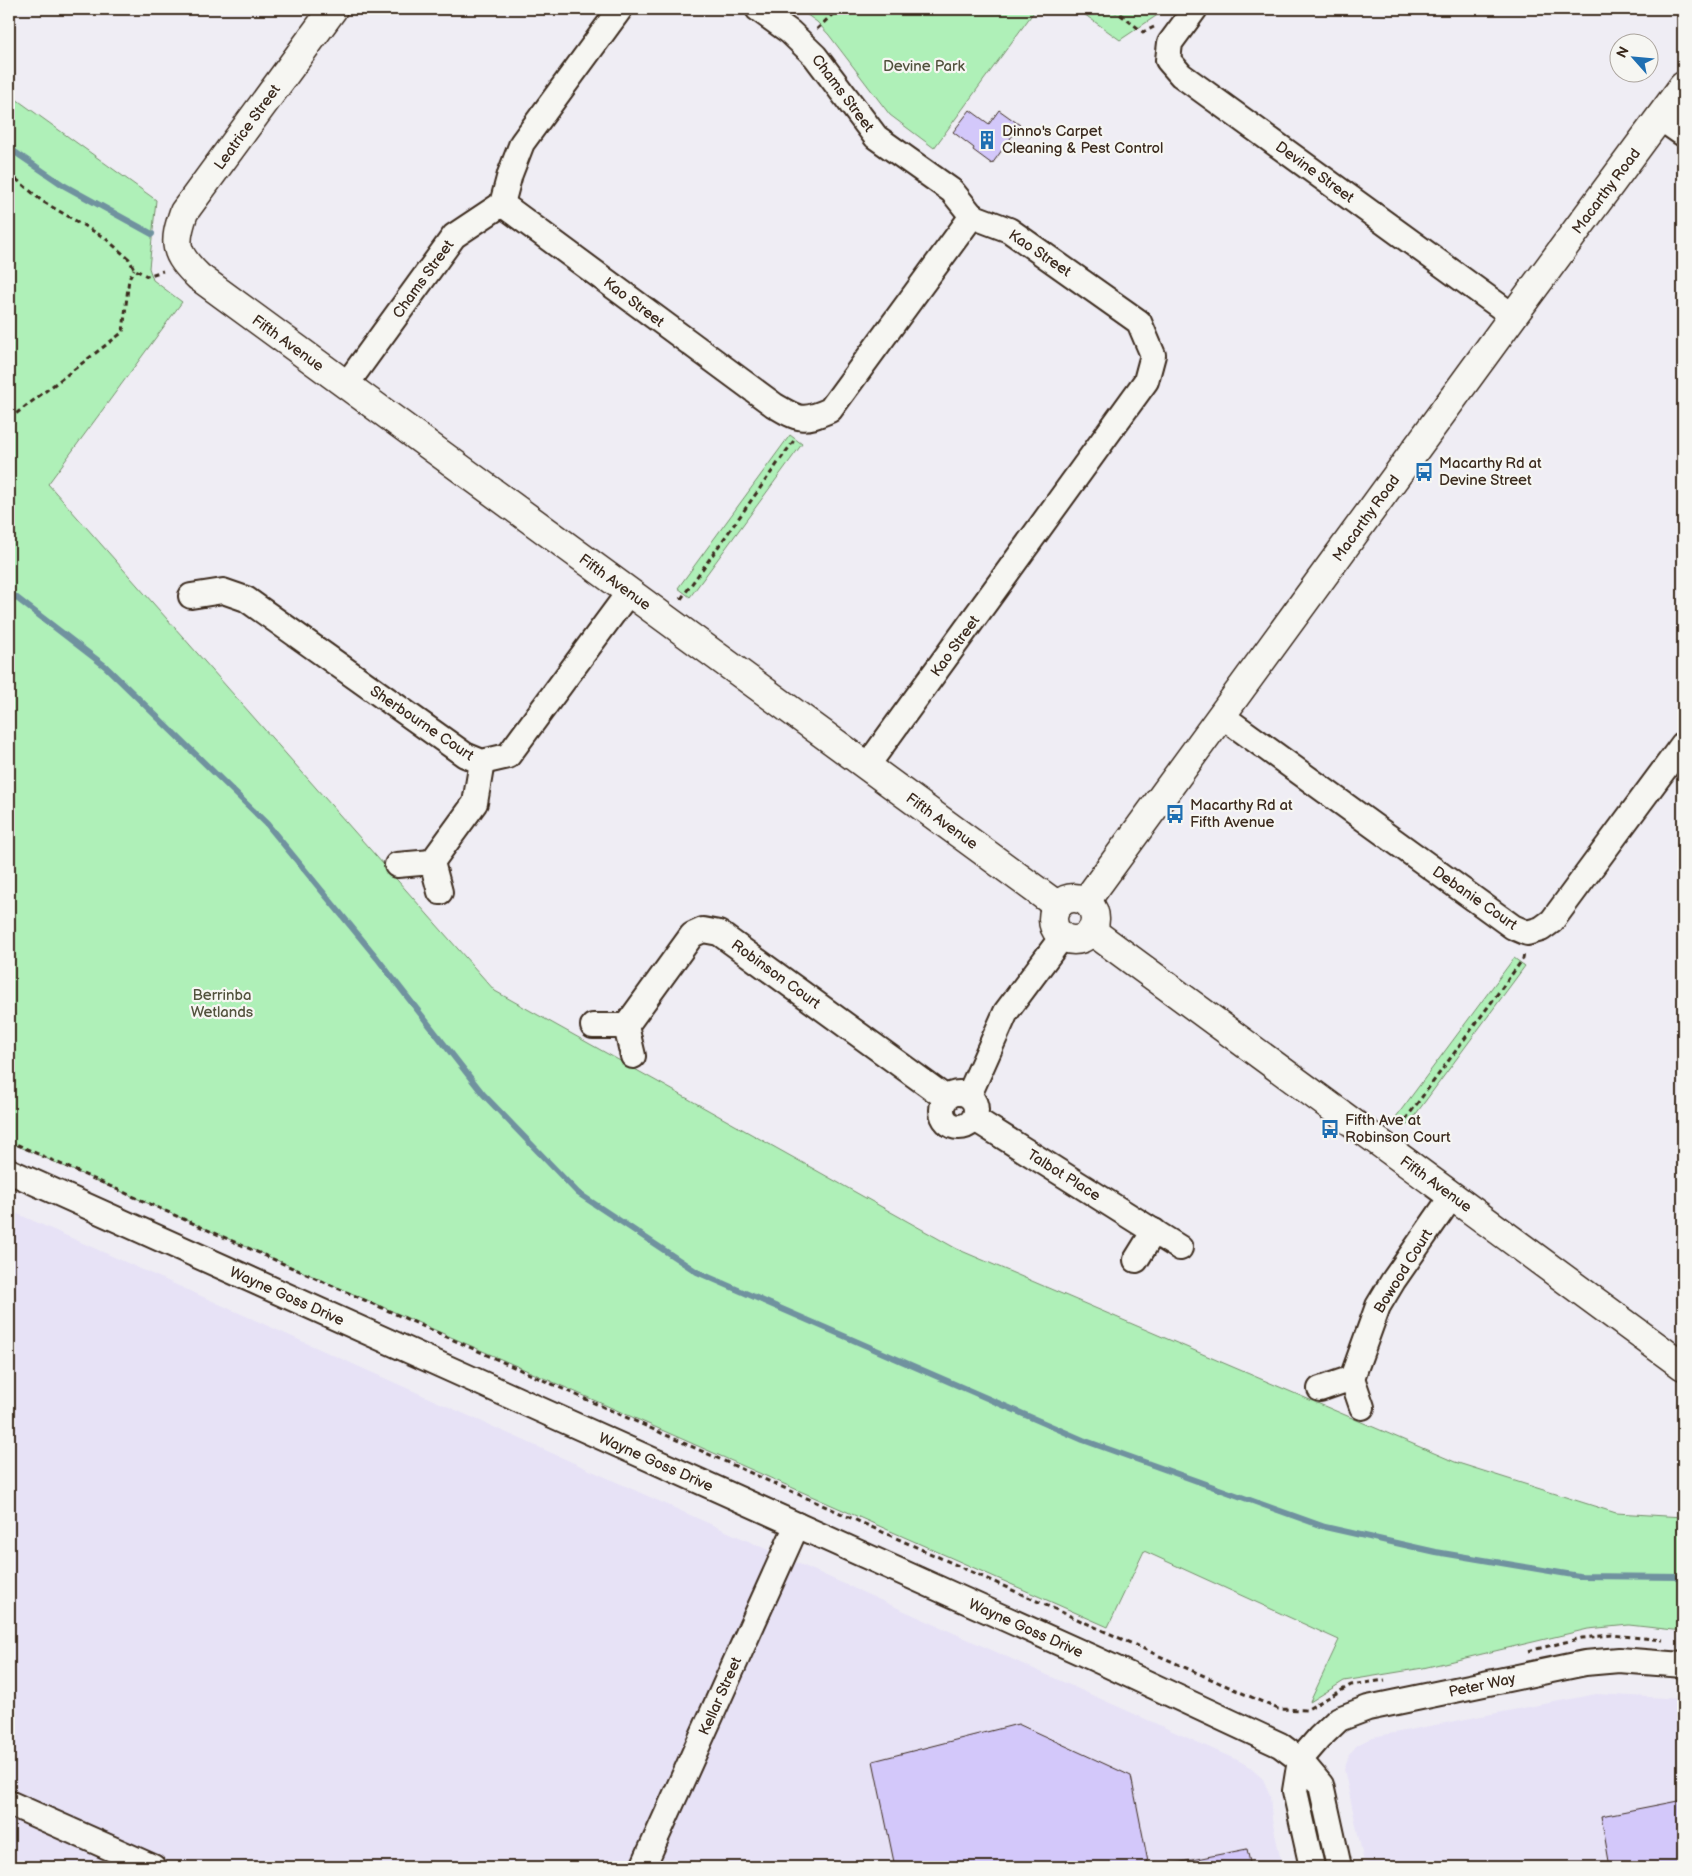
<svg xmlns="http://www.w3.org/2000/svg" width="1692" height="1876" font-family="'Balsamiq Sans',sans-serif">
<style>
.built{fill:#e7e2f6}
.green{fill:#aff0b8;stroke:#758d6b}
.lines{fill:none;stroke-linecap:round;stroke-linejoin:round}
.stream{stroke:#70929f;stroke-width:6}
.building{fill:#d3c8fa;stroke:#3b2a1e}
.minor-casing{stroke:#3b2a1e;stroke-width:28}
.tertiary-casing{stroke:#3b2a1e;stroke-width:31}
.path{stroke:#3b2a1e;stroke-width:3;stroke-dasharray:5 4;stroke-linecap:butt}
.minor{stroke:#f6f6f2;stroke-width:24}
.tertiary{stroke:#f6f6f2;stroke-width:28}
.labels{text-anchor:middle;stroke-width:4.5;stroke-linejoin:round;paint-order:stroke}
.park-label{font-size:15px;fill:#52523d;stroke:#f6f6f2}
.street-label{font-size:15px;fill:#3b2a1e;stroke:#f6f6f2}
.poi-label{font-size:15px;fill:#3b2a1e;stroke:#f6f6f2;text-anchor:start}
</style>
<rect width="100%" height="100%" fill="#efedf4"/>
<filter id="ink" filterUnits="userSpaceOnUse"><feTurbulence type="fractalNoise" baseFrequency=".02" numOctaves="2"/><feDisplacementMap in="SourceGraphic" scale="10" xChannelSelector="R" yChannelSelector="G"/><feConvolveMatrix kernelMatrix="1 2 1 2 8 2 1 2 1" color-interpolation-filters="sRGB"/></filter>
<g filter="url(#ink)">
<g class="built">
<polygon points="9,1210 1246,1764 1263,1779 1270,1795 1272,1819 1282,1867 9,1867"/>
<polygon points="1596,1694 1683,1699 1683,1867 1365,1867 1344,1769 1349,1755 1357,1745 1373,1737"/>
</g>
<g class="green">
<polygon points="799,9 1036,9 934,148 890,115 829,35 817,22"/>
<polygon points="1077,9 1152,9 1159,14 1120,40"/>
<polygon points="9,94 156,200 149,268 153,280 182,302 48,484 495,991 957,1249 1455,1462 1616,1513 1683,1517 1683,1631 1629,1625 1588,1629 1423,1668 1344,1681 1310,1702 1339,1640 1144,1551 1108,1627 9,1142"/>
<polygon points="790,435 802,444 690,597 678,588"/>
<polygon points="1514,958 1525,966 1407,1126 1396,1117"/>
</g>
<g class="lines">
<g class="stream">
<polyline points="9,148 63,185 152,234"/>
<polyline points="9,592 105,666 267,824 377,958 483,1094 578,1193 697,1272 1083,1440 1325,1527 1436,1552 1579,1576 1683,1577"/>
</g>
</g>
<g class="building">
<polygon points="970,110 989,124 999,110 1020,125 992,164 973,150 974,148 953,132"/>
<polygon points="1018,1724 1131,1776 1149,1867 895,1867 873,1761"/>
<polygon points="1683,1800 1683,1867 1610,1867 1601,1816"/>
<polygon points="1247,1849 1251,1867 1156,1867"/>
</g>
<g class="lines">
<g class="minor-casing">
<g id="minor">
<polyline points="758,9 790,32 815,56 876,137 952,191 972,216"/>
<polyline points="1195,9 1170,43 1168,60 1181,75 1513,316"/>
<polyline points="1660,118 1683,134"/>
<path d="M502 204 774 405C799 420 803 422 830 410L972 216 1009 230 1139 322 1153 355 1146 381 867 766"/>
<polyline points="346,385 454,236 502,204 510,174 522,143 620,9"/>
<polyline points="191,596 223,591 246,599 465,755 482,762 508,756 629,592"/>
<polyline points="1222,716 1513,927 1527,933 1541,929 1552,921 1683,744"/>
<polyline points="432,862 475,803 482,762"/>
<polyline points="397,865 432,862 440,892"/>
<polyline points="593,1026 626,1026 633,1056"/>
<polyline points="626,1026 692,935 703,930 719,933 946,1098"/>
<circle cx="959" cy="1110" r="17"/>
<polyline points="969,1095 1006,1012 1062,937"/>
<polyline points="975,1119 1180,1248"/>
<polyline points="9,1171 1093,1658 1280,1745 1300,1760 1321,1785 1339,1867"/>
<polyline points="1136,1260 1154,1231"/>
<polyline points="1352,1378 1378,1306 1393,1281 1452,1196"/>
<polyline points="1320,1389 1352,1378 1362,1407"/>
<polyline points="1300,1760 1319,1738 1339,1719 1368,1708 1585,1663 1619,1660 1683,1665"/>
<polyline points="1300,1760 1295,1791 1312,1867"/>
<polyline points="9,1803 153,1867"/>
<polyline points="643,1867 797,1525"/>
</g>
</g>
<g class="tertiary-casing">
<g id="tertiary">
<path d="M333 9 184 212C173 244 174 253 199 277L1058 906"/>
<circle cx="1074" cy="919" r="21"/>
<polyline points="1086,901 1513,316 1683,86"/>
<polyline points="1092,931 1683,1366"/>
</g>
</g>
<g class="path">
<polyline points="1113,9 1143,32 1154,27"/>
<polyline points="817,29 838,9"/>
<polyline points="9,173 42,201 105,238 129,259 134,269 147,276 163,271"/>
<polyline points="9,419 123,332 129,278 134,269"/>
<polyline points="681,599 795,439"/>
<polyline points="1400,1127 1523,959 1524,953"/>
<polyline points="9,1141 1278,1709 1306,1710 1351,1685 1385,1680"/>
<polyline points="1528,1651 1582,1638 1612,1635 1663,1640"/>
</g>
<use href="#minor" class="minor"/>
<use href="#tertiary" class="tertiary"/>
</g>
</g>
<defs>
<g id="building-bare" transform="scale(1.5)"><path d="M-4-6H4V6H1V3H-1V6H-4ZM-2.5-4.3h1.7v1.8h-1.7ZM.8-4.3h1.7v1.8H.8ZM-2.5-1h1.7V.8h-1.7ZM.8-1h1.7V.8H.8Z" fill="#1f6fb2" stroke="#f6f6f2" stroke-width="2.5" paint-order="stroke"/></g>
<g id="bus-bare" transform="scale(1.5)"><path d="M-5-6H5V4H4V6H2V4H-2V6H-4V4H-5ZM-3.5-4V0h7V-4ZM-3.5 1.2v1.5H-2V1.2ZM2 1.2v1.5H3.5V1.2Z" fill="#1f6fb2" stroke="#f6f6f2" stroke-width="2.5" paint-order="stroke"/></g>
</defs>
<g fill-rule="evenodd">
<use href="#building-bare" x="987" y="140"/>
<use href="#bus-bare" x="1424" y="472"/>
<use href="#bus-bare" x="1175" y="814"/>
<use href="#bus-bare" x="1330" y="1129"/>
</g>
<g class="labels">
<g class="park-label">
<text x="924" y="71">Devine Park</text>
<text x="222" y="1000">Berrinba<tspan x="222" dy="17">Wetlands</tspan></text>
</g>
<g class="street-label">
<text transform="translate(843 93) rotate(53)" y="5">Chams Street</text>
<text transform="translate(247 127) rotate(-54)" y="5">Leatrice Street</text>
<text transform="translate(1315 172) rotate(36)" y="5">Devine Street</text>
<text transform="translate(1606 191) rotate(-53)" y="5">Macarthy Road</text>
<text transform="translate(1040 253) rotate(34)" y="5">Kao Street</text>
<text transform="translate(423 279) rotate(-54)" y="5">Chams Street</text>
<text transform="translate(634 302) rotate(37)" y="5">Kao Street</text>
<text transform="translate(288 343) rotate(36)" y="5">Fifth Avenue</text>
<text transform="translate(1366 518) rotate(-54)" y="5">Macarthy Road</text>
<text transform="translate(615 582) rotate(36)" y="5">Fifth Avenue</text>
<text transform="translate(955 646) rotate(-54)" y="5">Kao Street</text>
<text transform="translate(422 723) rotate(34)" y="5">Sherbourne Court</text>
<text transform="translate(942 821) rotate(36)" y="5">Fifth Avenue</text>
<text transform="translate(1475 898) rotate(35)" y="5">Debanie Court</text>
<text transform="translate(776 974) rotate(36)" y="5">Robinson Court</text>
<text transform="translate(1064 1175) rotate(32)" y="5">Talbot Place</text>
<text transform="translate(1436 1184) rotate(36)" y="5">Fifth Avenue</text>
<text transform="translate(1403 1271) rotate(-58)" y="5">Bowood Court</text>
<text transform="translate(287 1296) rotate(24)" y="5">Wayne Goss Drive</text>
<text transform="translate(656 1462) rotate(24)" y="5">Wayne Goss Drive</text>
<text transform="translate(1026 1628) rotate(24)" y="5">Wayne Goss Drive</text>
<text transform="translate(1482 1685) rotate(-12)" y="5">Peter Way</text>
<text transform="translate(720 1696) rotate(-66)" y="5">Kellar Street</text>
</g>
<g class="poi-label">
<text x="1002" y="136">Dinno's Carpet<tspan x="1002" dy="17">Cleaning &amp; Pest Control</tspan></text>
<text x="1439" y="468">Macarthy Rd at<tspan x="1439" dy="17">Devine Street</tspan></text>
<text x="1190" y="810">Macarthy Rd at<tspan x="1190" dy="17">Fifth Avenue</tspan></text>
<text x="1345" y="1125">Fifth Ave at<tspan x="1345" dy="17">Robinson Court</tspan></text>
</g>
</g>
<rect width="1692" height="1876" fill="none" stroke="#f6f6f2" stroke-width="30"/>
<rect x="15" y="15" width="1662" height="1846" fill="none" stroke="#3b2a1e" stroke-width="2" filter="url(#ink)"/>
<g transform="translate(1634 58) rotate(297)"><circle r="24" fill="#f6f6f2" stroke="#aba49d"/>
<path d="M0-4L9 19L0 12L-9 19Z" fill="#1f6fb2"/>
<text y="-8" font-size="14" font-weight="bold" text-anchor="middle" fill="#3b2a1e">N</text>
</g>
</svg>
